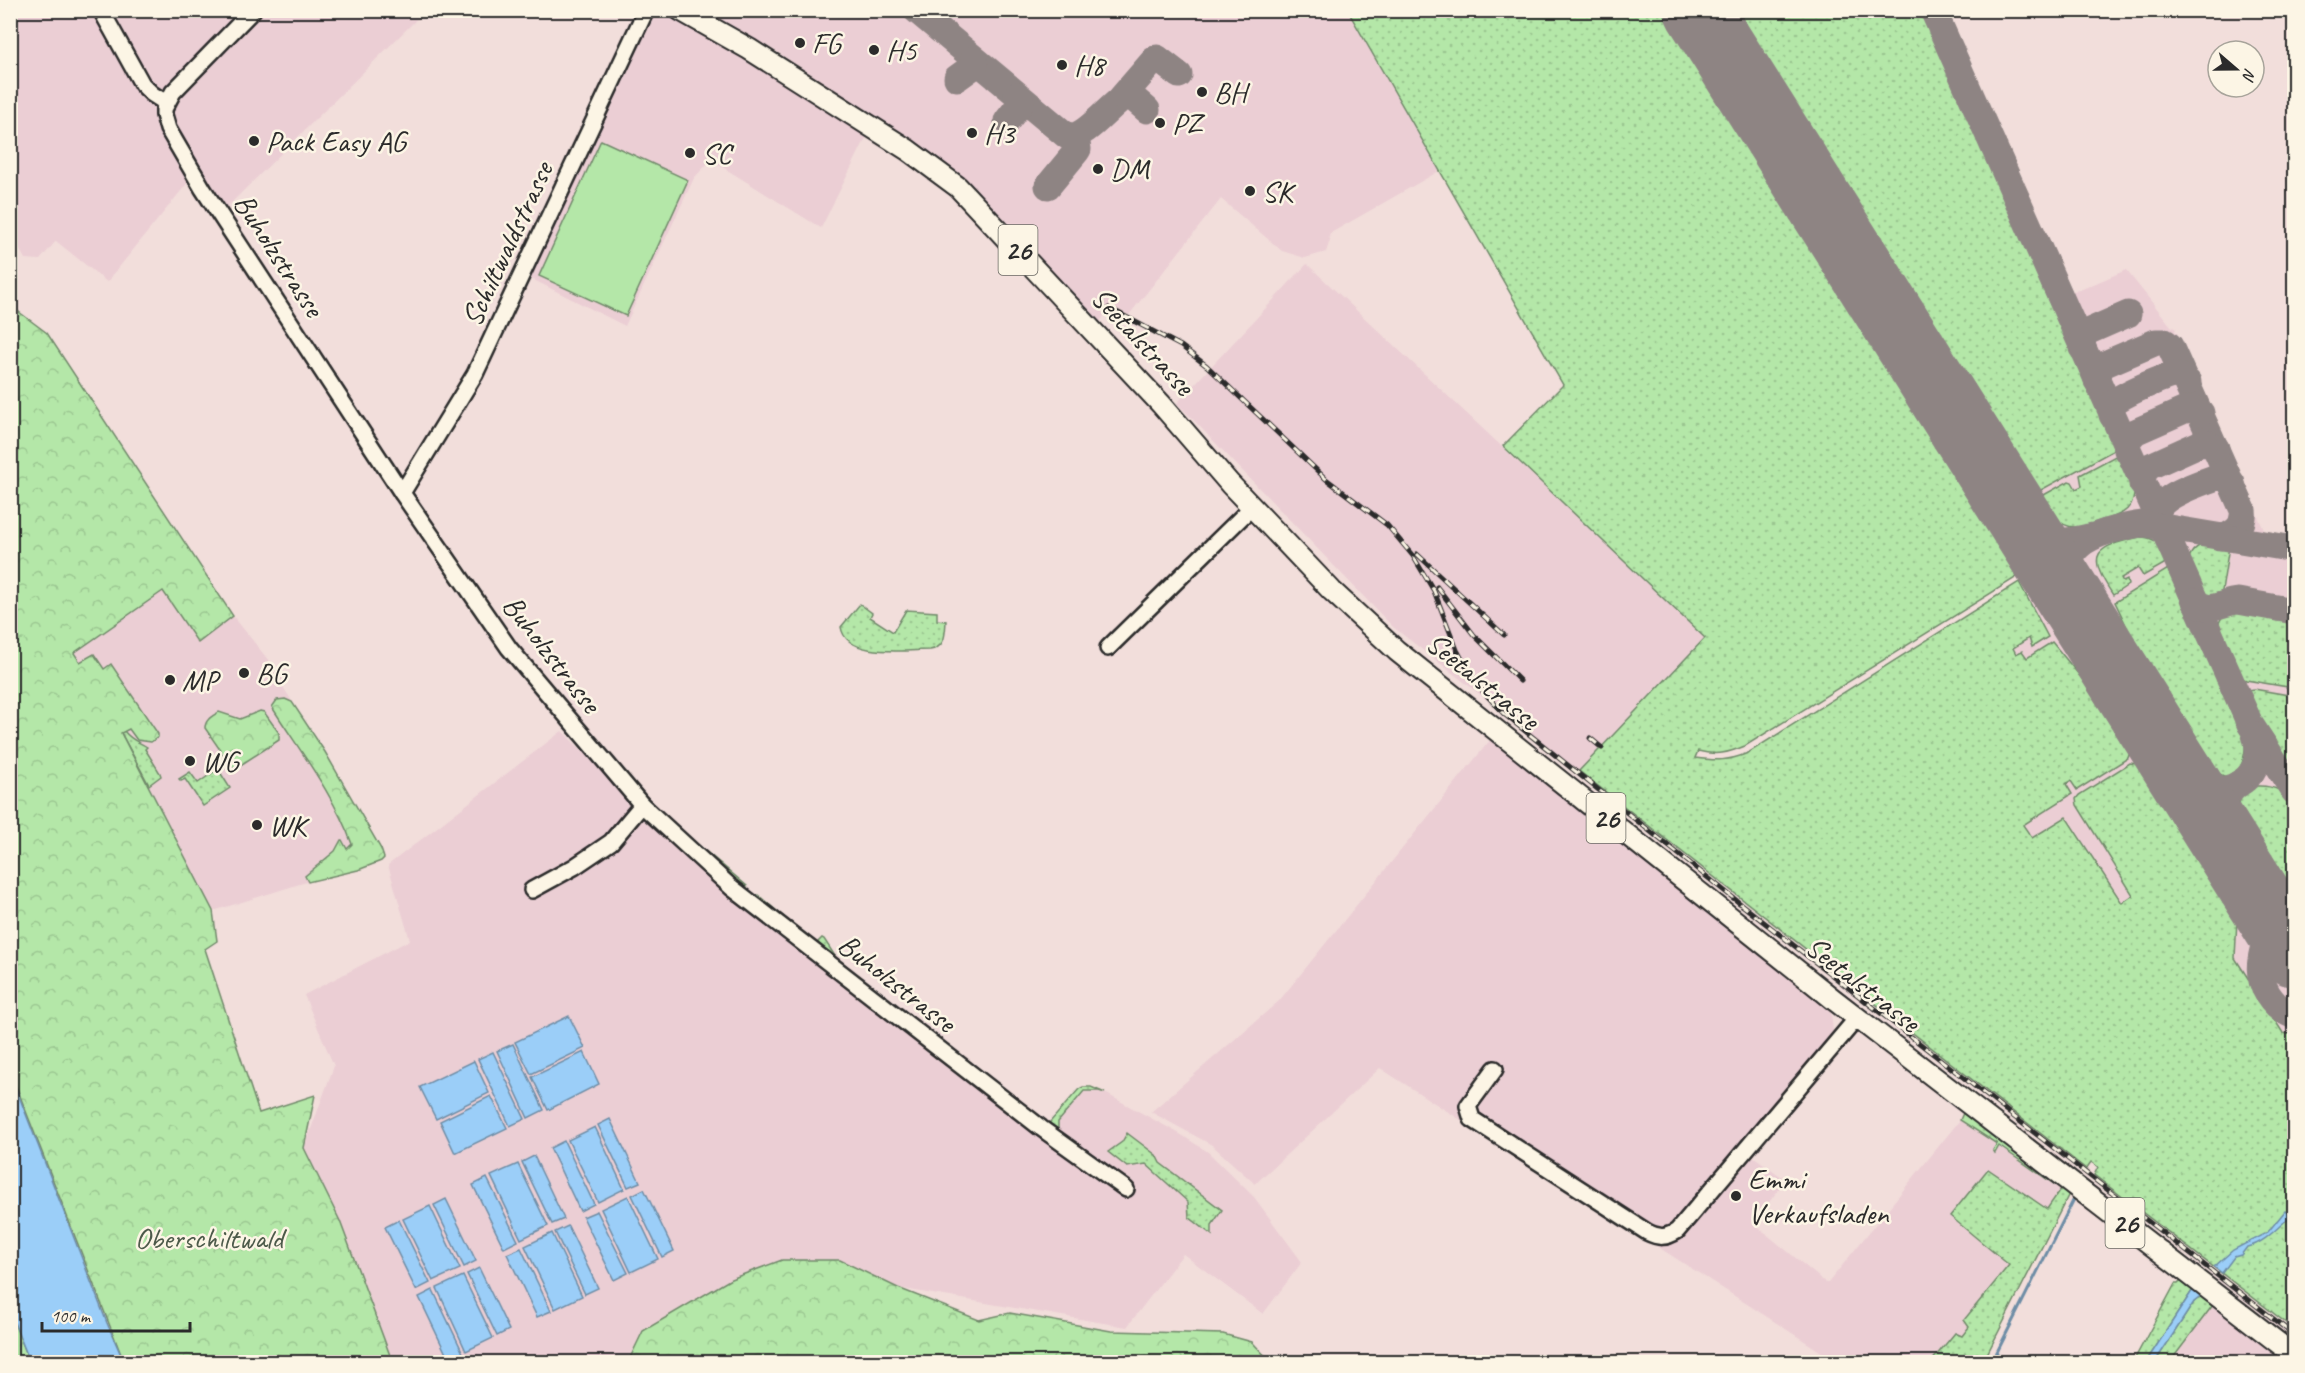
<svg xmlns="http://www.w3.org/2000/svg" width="2305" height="1373" font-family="Caveat,sans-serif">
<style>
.built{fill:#ebced4}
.grass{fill:url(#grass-dots);stroke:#70896a;stroke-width:1.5}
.forest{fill:url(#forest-crowns);stroke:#70896a;stroke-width:1.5}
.pitch{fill:#b4e7a8;stroke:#70896a;stroke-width:1.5}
.water{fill:#9bcef8;stroke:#6e8da6;stroke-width:1.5}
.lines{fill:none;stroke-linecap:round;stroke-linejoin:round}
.stream{stroke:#6e8da6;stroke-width:3}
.taxiway{stroke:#8e8483;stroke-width:27}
.runway{stroke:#8e8483;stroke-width:68}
.minor-casing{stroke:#2b2b2b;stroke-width:20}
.major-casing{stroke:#2b2b2b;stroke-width:24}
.minor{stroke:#fcf5e5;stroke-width:15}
.major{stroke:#fcf5e5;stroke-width:20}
.rail-casing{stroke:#2b2b2b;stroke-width:5}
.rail{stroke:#fcf5e5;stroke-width:3;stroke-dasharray:9;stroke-linecap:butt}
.poi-dot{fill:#2b2b2b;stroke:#fcf5e5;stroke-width:2}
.labels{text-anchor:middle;stroke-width:5;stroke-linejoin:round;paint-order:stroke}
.shield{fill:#fcf5e5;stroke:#6a6863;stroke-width:1.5}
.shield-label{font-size:28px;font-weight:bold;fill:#2b2b2b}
.poi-label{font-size:30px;fill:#2b2b2b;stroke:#fcf5e5;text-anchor:start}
.street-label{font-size:30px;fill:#2b2b2b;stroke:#fcf5e5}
.park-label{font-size:30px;fill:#4d5a4a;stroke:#fcf5e5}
</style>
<defs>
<pattern id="grass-dots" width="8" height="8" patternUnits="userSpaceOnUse" patternTransform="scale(1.5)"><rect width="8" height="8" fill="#b4e7a8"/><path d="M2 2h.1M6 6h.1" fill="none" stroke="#9bc691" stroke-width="1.8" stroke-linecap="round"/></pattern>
<pattern id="forest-crowns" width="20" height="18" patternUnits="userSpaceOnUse" patternTransform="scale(1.5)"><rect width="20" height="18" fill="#b4e7a8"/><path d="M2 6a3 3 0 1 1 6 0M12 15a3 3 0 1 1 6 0" fill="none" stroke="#9bc691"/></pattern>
</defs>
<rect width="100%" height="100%" fill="#f2dedb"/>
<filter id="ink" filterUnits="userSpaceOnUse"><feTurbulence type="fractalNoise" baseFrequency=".0167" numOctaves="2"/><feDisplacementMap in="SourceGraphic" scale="12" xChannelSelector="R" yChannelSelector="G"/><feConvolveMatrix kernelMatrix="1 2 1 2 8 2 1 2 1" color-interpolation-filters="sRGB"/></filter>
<g filter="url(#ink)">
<g class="built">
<polygon points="10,11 425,11 226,208 198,170 107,282 56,241 40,260 25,259 11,234"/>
<polygon points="653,11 669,11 772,66 870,130 821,228 711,160 694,178 625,326 526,276"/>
<polygon points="705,11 1348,11 1441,170 1329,234 1330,240 1326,252 1305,258 1282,251 1221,199 1129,315 1110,306 1100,322 989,203 937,156 774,50"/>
<polygon points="1662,11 1941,11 2064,287 2072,291 2080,290 2126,270 2171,326 2176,329 2175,331 2179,336 2264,530 2276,538 2294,541 2294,1035 2283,1033 2235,958 2237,919 2133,762 2077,797 2077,805 2134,895 2121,903 2067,817 2032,838 2023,824 2071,794 2066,784 2071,780 2078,790 2093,692 2052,642 2027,658 2022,651 2017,655 2012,648 2029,638 2030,640 2047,637 2017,577 2012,562"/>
<polygon points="1307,264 1706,638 1579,771 1393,627 1177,403"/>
<polygon points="163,591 198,643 233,616 282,677 283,687 325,752 384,858 381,861 358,870 303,883 213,911 121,733 74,653"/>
<polygon points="562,731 737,903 1125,1195 1058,1133 1058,1122 1084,1091 1099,1091 1105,1093 1180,1134 1208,1152 1254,1197 1302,1262 1263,1314 1183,1254 1127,1327 898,1288 840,1260 643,1331 626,1362 397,1362 391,1358 304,1148 334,1066 304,995 410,940 388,865"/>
<polygon points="1491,739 1750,943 1770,964 1831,1013 1833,1031 1739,1146 1786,1180 1753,1223 1826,1283 1828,1283 1960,1120 1997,1144 1995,1152 1999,1146 2061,1189 2047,1209 1988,1169 2010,1265 1964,1320 1969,1327 1962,1337 1954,1333 1931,1362 1837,1362 1380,1068 1255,1184 1212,1145 1151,1112 1279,1001"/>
<polygon points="2223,1277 2294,1332 2294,1339 2220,1281"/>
<polygon points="2213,1305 2289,1362 2170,1362"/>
</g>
<g class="grass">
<path d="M1348 11H1662L2012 562 2017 577 1745 746C1728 753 1716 756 1698 751L1695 758C1716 761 1729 761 1748 753L2019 582 2048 637 2032 647 2029 638 2013 648 2016 654 2022 651 2027 658 2052 642 2093 692 2130 752 2128 758 2077 790 2071 781 2066 784 2072 794 2023 825 2032 838 2066 817 2122 903 2133 895 2077 805 2076 799 2079 795 2130 763 2138 764 2237 919 2235 958 2283 1033 2294 1035V1329L2094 1175 2098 1167 2091 1162 2086 1169 1579 771 1705 638 1503 446 1563 385Z"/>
<polygon points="1736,11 1925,11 2117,446 2116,449 2041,490 2036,490 1737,18"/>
<path d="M2119 454 2122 456C2127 468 2136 481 2134 495 2132 513 2114 517 2100 521 2092 523 2085 527 2077 527 2060 528 2045 511 2042 496L2069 481 2072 482 2076 489 2082 486 2080 475Z"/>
<path d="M2140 537C2154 537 2161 544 2167 557L2164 564 2143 576 2138 568 2121 578 2123 582 2127 580 2128 585 2113 595C2085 553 2095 547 2140 537Z"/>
<path d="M2209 542 2229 546 2222 591 2213 600 2202 597C2192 576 2175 552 2209 542Z"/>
<path d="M2168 569 2173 571 2245 734C2248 756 2237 796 2211 766L2142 658 2115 602Z"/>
<path d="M860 604 872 613 870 617 893 632 906 610 937 612V620L946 621C945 634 946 647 930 650 906 650 846 659 841 627Z"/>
<path d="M2240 607 2294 617V688L2246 680C2234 674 2232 665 2227 654 2216 632 2211 616 2240 607Z"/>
<polygon points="2254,689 2294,696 2294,778 2263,732 2245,696 2247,690"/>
<path d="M124 731C133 742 138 741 147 747L145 749 160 773 161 776 149 785 121 733Z"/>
<polygon points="218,769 230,788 203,806 185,779 181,781 179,779 190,772 198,783"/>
<path d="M2256 786C2273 785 2285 790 2294 804V891L2288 887 2238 810C2239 797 2243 790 2256 786Z"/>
<polygon points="689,837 747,886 745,891 688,838"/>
<polygon points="755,895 758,895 816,944 822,938 824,939 835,956 831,958 753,898"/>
<polygon points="1083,1087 1091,1087 1105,1093 1099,1091 1084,1091 1058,1122 1058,1133 1050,1127 1050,1122 1079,1089"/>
<polygon points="1964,1111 2070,1192 1983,1362 1931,1362 1955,1333 1962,1336 1969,1327 1964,1320 2009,1265 1950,1216 1988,1169 2047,1209 2061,1189 1999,1146 1995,1153 1993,1150 1997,1144 1960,1120"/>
<polygon points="1127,1133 1156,1155 1160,1163 1222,1210 1212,1225 1212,1235 1189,1217 1188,1202 1146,1164 1127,1167 1108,1152 1122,1142"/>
<polygon points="2182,1280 2194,1288 2146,1362 2133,1362 2175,1284 2178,1284"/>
<polygon points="2203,1295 2213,1305 2170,1362 2155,1362 2194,1302"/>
</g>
<g class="forest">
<polygon points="11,306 47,333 233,616 198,643 163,591 74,653 80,662 94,654 104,669 111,664 158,734 158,737 151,742 137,740 129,729 121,733 213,911 217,941 205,949 259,1113 315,1095 304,1148 340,1221 391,1358 397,1362 124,1362 11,1073"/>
<path d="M285 699 292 702 325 752 381 849 384 858 381 861 358 870 308 882 305 876 335 851 341 840H342L347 849 352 844C334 795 300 751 272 707L277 700Z"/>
<path d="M260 711 264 712 279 733V740L239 766 232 767 205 728C205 719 213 716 219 712L240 719Z"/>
<polygon points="782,1260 840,1260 898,1288 979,1320 1010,1313 1111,1331 1223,1334 1252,1342 1271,1362 628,1362 643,1331 731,1279"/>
<polygon points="11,1315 30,1362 11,1362"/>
</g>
<polygon class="pitch" points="601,140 688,180 626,316 539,276"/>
<g class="water">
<polygon points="569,1016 585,1048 531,1074 515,1042"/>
<polygon points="513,1044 544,1110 528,1118 497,1051"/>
<polygon points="493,1052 525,1119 510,1126 478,1059"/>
<polygon points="584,1052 599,1084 548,1110 532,1077"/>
<polygon points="474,1061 489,1093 436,1119 420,1087"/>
<polygon points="10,1073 107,1323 124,1362 30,1362 11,1315"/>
<polygon points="491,1096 507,1128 455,1153 440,1121"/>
<polygon points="610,1119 640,1182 628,1187 598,1125"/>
<polygon points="595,1127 624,1189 598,1202 568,1140"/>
<polygon points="564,1141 594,1204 580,1211 550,1148"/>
<polygon points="534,1156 564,1219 552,1224 522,1162"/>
<polygon points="518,1164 548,1226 521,1239 491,1176"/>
<polygon points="487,1178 518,1241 504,1248 473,1185"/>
<polygon points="644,1189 674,1251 662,1257 632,1195"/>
<polygon points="628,1196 658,1259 631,1272 601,1209"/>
<polygon points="446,1199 476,1261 464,1267 434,1205"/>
<polygon points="430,1206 460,1269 433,1281 403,1219"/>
<polygon points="597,1211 628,1273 614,1280 583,1217"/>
<path d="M2285 1211 2292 1215C2279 1226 2264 1244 2247 1247L2241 1255 2234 1257 2222 1273 2214 1267 2233 1250 2268 1232Z"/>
<polygon points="399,1220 430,1283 416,1290 385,1227"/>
<polygon points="568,1226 598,1288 585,1294 555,1232"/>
<polygon points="552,1233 582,1296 555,1309 525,1246"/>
<polygon points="521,1248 551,1311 537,1317 507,1254"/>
<polygon points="479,1268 509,1330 497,1336 467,1274"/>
<polygon points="463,1276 493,1338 466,1351 437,1288"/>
<polygon points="2194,1288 2203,1295 2194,1302 2155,1362 2146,1362"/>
<polygon points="433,1290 463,1353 449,1360 419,1297"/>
</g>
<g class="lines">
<polyline class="stream" points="1992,1362 2074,1199"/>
<g class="taxiway">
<path d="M916 10 1067 136C1084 140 1110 105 1125 96L1132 97 1147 110"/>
<polyline points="1714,10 1713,27 1716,40"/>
<polyline points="1933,10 2250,724 2294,791"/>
<polyline points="957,78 975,65 974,59"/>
<polyline points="1122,97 1154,60 1157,58 1179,75"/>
<polyline points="1007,121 1021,103 1020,99 1017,95"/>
<polyline points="1048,186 1076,152 1078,149 1077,144"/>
<polyline points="2082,348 2083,338 2087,332 2128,314"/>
<path d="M2097 381 2098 371 2105 364 2156 342H2165L2170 346 2243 510C2245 525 2235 535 2220 537"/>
<path d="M2112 415C2111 410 2111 406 2115 402 2121 395 2167 375 2176 375 2182 376 2185 379 2188 382"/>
<polyline points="2127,450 2127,441 2135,432 2185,410 2194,409 2201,413"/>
<polyline points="2142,484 2142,476 2148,467 2199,444 2207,443 2216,448"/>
<path d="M2021 521C2044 548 2062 543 2093 536"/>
<path d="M2163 525C2138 502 2201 483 2217 477L2226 478 2232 483"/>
<path d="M2068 595C2061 556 2076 540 2112 530 2123 528 2134 524 2145 524L2294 549"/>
<path d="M2195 601C2210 615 2221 602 2238 601L2294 611"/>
<path d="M2177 767C2182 773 2187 780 2194 784 2228 803 2270 774 2255 735"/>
<path d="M2224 841C2215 819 2220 800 2238 784"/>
<polyline points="2264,904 2268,908 2294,918"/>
<path d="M2267 910C2274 929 2263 941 2261 960 2257 985 2272 1007 2294 1016"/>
</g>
<polyline class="runway" points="1698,10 2294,953"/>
<g class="minor-casing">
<g id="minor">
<polyline points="101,10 142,84 152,94 166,103"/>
<polyline points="253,10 173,92 164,109 164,115 168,129 203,189 402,493 509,648 642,805 731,887 1041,1128 1126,1189"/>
<polyline points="402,493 475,374 646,10"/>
<polyline points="1108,648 1252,507"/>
<polyline points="532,890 574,867 611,842 642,805"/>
<path d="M1495 1069 1468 1106 1472 1119 1647 1232C1659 1238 1666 1238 1677 1231L1857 1018"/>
</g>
</g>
<g class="major-casing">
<polyline id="major" points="680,10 749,49 908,150 958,187 1161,404 1230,484 1332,591 1397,651 1833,999 2294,1355"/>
</g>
<use href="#minor" class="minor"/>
<use href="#major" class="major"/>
<g class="rail-casing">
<g id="rail">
<polyline points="1109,308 1181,346 1207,366 1326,479 1387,525 1413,556 1434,591 1457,650 1469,672 1481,689 1504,714 1742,905 2294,1335"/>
<polyline points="1417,554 1504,635"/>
<polyline points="1437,587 1474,635 1520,681"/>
<polyline points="1590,738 1602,748"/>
</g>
</g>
<use href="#rail" class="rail"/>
</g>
</g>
<g class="poi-dot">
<circle cx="800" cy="43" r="6"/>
<circle cx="874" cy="50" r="6"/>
<circle cx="1062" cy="65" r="6"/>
<circle cx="1202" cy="92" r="6"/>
<circle cx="1160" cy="123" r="6"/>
<circle cx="972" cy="133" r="6"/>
<circle cx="254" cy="141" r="6"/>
<circle cx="690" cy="153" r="6"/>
<circle cx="1098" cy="169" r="6"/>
<circle cx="1250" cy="191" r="6"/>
<circle cx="244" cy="673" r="6"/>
<circle cx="170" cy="680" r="6"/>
<circle cx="190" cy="761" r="6"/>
<circle cx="257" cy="825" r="6"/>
<circle cx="1736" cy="1196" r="6"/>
</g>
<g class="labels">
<g class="shield">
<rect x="998.5" y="225" width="39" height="50" rx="4.5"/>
<rect x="1586.5" y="793" width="39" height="50" rx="4.5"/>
<rect x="2105.5" y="1198" width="39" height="50" rx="4.5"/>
</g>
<g class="shield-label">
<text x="1018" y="260">26</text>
<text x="1606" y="828">26</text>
<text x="2125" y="1233">26</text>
</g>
<g class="poi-label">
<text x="812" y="53">FG</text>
<text x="886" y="60">H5</text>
<text x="1074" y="75">H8</text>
<text x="1214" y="102">BH</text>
<text x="1172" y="133">PZ</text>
<text x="984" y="143">H3</text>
<text x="266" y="151">Pack Easy AG</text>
<text x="702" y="163">SC</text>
<text x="1110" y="179">DM</text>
<text x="1262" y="201">SK</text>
<text x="256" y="683">BG</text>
<text x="182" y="690">MP</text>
<text x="202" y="771">WG</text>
<text x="269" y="835">WK</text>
<text x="1748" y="1189">Emmi<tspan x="1748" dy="34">Verkaufsladen</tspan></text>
</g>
<g class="street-label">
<text transform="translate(507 244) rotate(-65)" y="10">Schiltwaldstrasse</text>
<text transform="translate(279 255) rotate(57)" y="10">Buholzstrasse</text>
<text transform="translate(1143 341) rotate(47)" y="10">Seetalstrasse</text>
<text transform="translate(552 654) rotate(52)" y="10">Buholzstrasse</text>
<text transform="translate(1483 681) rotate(39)" y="10">Seetalstrasse</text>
<text transform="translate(897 983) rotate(38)" y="10">Buholzstrasse</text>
<text transform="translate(1863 984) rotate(38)" y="10">Seetalstrasse</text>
</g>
<g class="park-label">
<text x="209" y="1248">Oberschiltwald</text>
</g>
</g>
<rect width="2305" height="1373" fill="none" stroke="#fcf5e5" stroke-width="36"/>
<rect x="18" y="18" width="2269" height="1337" fill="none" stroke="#2b2b2b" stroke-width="2" filter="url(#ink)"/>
<g transform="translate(2236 69) rotate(110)"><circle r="28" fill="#fcf5e5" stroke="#a8a49b" stroke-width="1.5"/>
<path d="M0-4.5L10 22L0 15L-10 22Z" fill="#2b2b2b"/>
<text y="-9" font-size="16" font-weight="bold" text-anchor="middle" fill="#2b2b2b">N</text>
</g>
<path d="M42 1322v9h148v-9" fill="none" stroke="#2b2b2b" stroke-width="3"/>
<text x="51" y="1322" font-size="18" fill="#2b2b2b" stroke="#fcf5e5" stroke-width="4.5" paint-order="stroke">100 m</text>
</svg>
